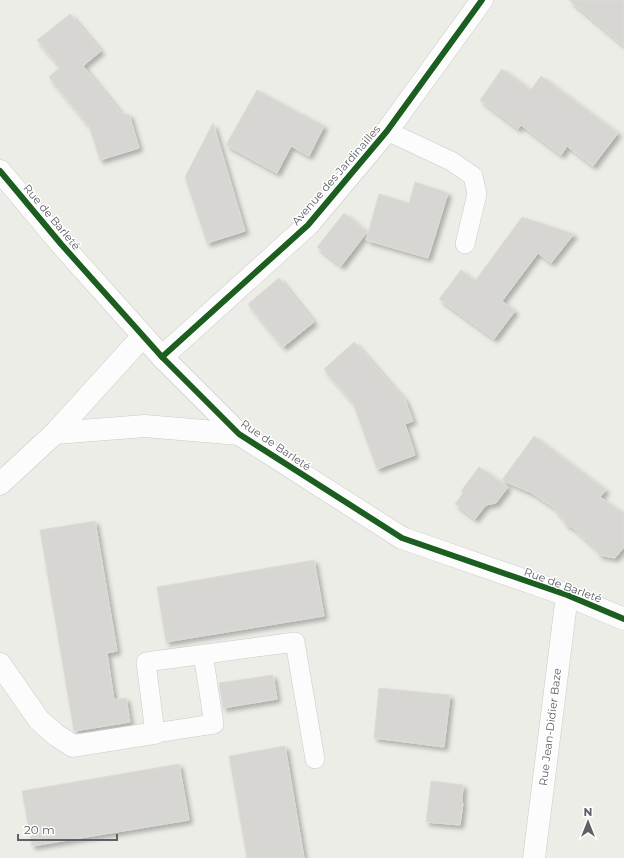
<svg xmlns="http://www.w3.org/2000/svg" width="624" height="858" font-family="Montserrat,sans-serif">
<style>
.building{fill:#d7d6d3;stroke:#dcdcd8;filter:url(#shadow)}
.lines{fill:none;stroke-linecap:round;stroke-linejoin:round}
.lane-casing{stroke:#c9c9c9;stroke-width:20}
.street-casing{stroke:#c9c9c9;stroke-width:23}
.lane{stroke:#fcfcfc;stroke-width:19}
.street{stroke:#fcfcfc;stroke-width:22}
.cycleway-casing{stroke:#fff;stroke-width:8}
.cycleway{stroke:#1b5e20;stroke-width:6}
.labels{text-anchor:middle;stroke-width:3;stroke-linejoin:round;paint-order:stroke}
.street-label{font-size:11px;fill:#5e6065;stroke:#fff}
</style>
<defs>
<filter id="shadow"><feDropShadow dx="3.5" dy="3.5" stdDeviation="2" flood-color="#0004"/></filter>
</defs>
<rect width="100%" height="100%" fill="#edede8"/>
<g class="building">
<polygon points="569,0 624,0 624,46"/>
<polygon points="70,14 101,51 83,66 122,114 129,114 139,148 100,160 89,126 49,77 60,67 37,40"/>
<polygon points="502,69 531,90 541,76 618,133 593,166 567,146 561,155 521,125 518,129 480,100"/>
<polygon points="257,90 324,126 309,156 291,146 277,173 226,145"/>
<polygon points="213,123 245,231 207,243 185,177"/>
<polygon points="415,182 448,193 428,258 366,240 379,194 409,203"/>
<polygon points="344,213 367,232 341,266 317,247"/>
<polygon points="522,217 574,234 551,263 538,253 502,301 515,311 494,339 439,299 461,270 475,281"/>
<polygon points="279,278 314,322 283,347 248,304"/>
<polygon points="354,342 405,400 413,421 405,424 415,455 377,469 353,403 324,369"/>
<polygon points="534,436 606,490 600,497 624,514 624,547 615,558 599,555 597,550 573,528 565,524 563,518 556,512 556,509 532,493 502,480"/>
<polygon points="479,467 508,487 496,503 486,505 475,519 455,504 463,493 461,491"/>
<polygon points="95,521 117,651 107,653 114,700 126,698 130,722 74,731 40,530"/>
<polygon points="314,560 324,616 166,642 157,587"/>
<polygon points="273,675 277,699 223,708 219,683"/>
<polygon points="379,688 450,695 444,747 374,738"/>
<polygon points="285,746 304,858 247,858 229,756"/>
<polygon points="179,764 189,820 32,846 22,791"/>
<polygon points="431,781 463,785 462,802 463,803 460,825 426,822"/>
</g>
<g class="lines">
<g class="lane-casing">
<g id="lane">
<polyline points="387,131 451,161 473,176 477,194 465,244"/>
<polyline points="203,654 214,724 155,733 146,662 295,642 315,759"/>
</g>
</g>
<g class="street-casing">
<g id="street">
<polyline points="0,171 61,244 162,357 239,434 402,538 567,595 624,619"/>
<polyline points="162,357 308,225 387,131 482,0"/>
<polyline points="55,433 143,336"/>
<polyline points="0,484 55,433 145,426 239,434"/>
<polyline points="0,664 39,720 56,735 73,746 155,733"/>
<polyline points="534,858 567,595"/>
</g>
</g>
<use href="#lane" class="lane"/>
<use href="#street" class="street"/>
<g class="cycleway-casing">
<g id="cycleway">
<polyline points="0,171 61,244 162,357 239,434 402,538 567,595 624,619"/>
<polyline points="162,357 308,225 387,131 482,0"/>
</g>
</g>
<use href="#cycleway" class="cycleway"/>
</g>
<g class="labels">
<g class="street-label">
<text transform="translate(336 175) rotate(-49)" y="4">Avenue des Jardinailles</text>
<text transform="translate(52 217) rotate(50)" y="4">Rue de Barleté</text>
<text transform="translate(276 445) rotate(34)" y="4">Rue de Barleté</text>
<text transform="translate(563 585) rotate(20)" y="4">Rue de Barleté</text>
<text transform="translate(550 727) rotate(-83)" y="4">Rue Jean-Didier Baze</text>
</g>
</g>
<g transform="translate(588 822)" stroke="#ffffff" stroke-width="3" paint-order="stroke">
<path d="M0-3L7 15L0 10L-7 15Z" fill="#5e6065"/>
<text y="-6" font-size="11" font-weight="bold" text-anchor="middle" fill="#5e6065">N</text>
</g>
<path d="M18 834v6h99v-6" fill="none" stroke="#5e6065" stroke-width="2"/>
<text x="24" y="834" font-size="12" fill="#5e6065" stroke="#ffffff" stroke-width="3" paint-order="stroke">20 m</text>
</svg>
